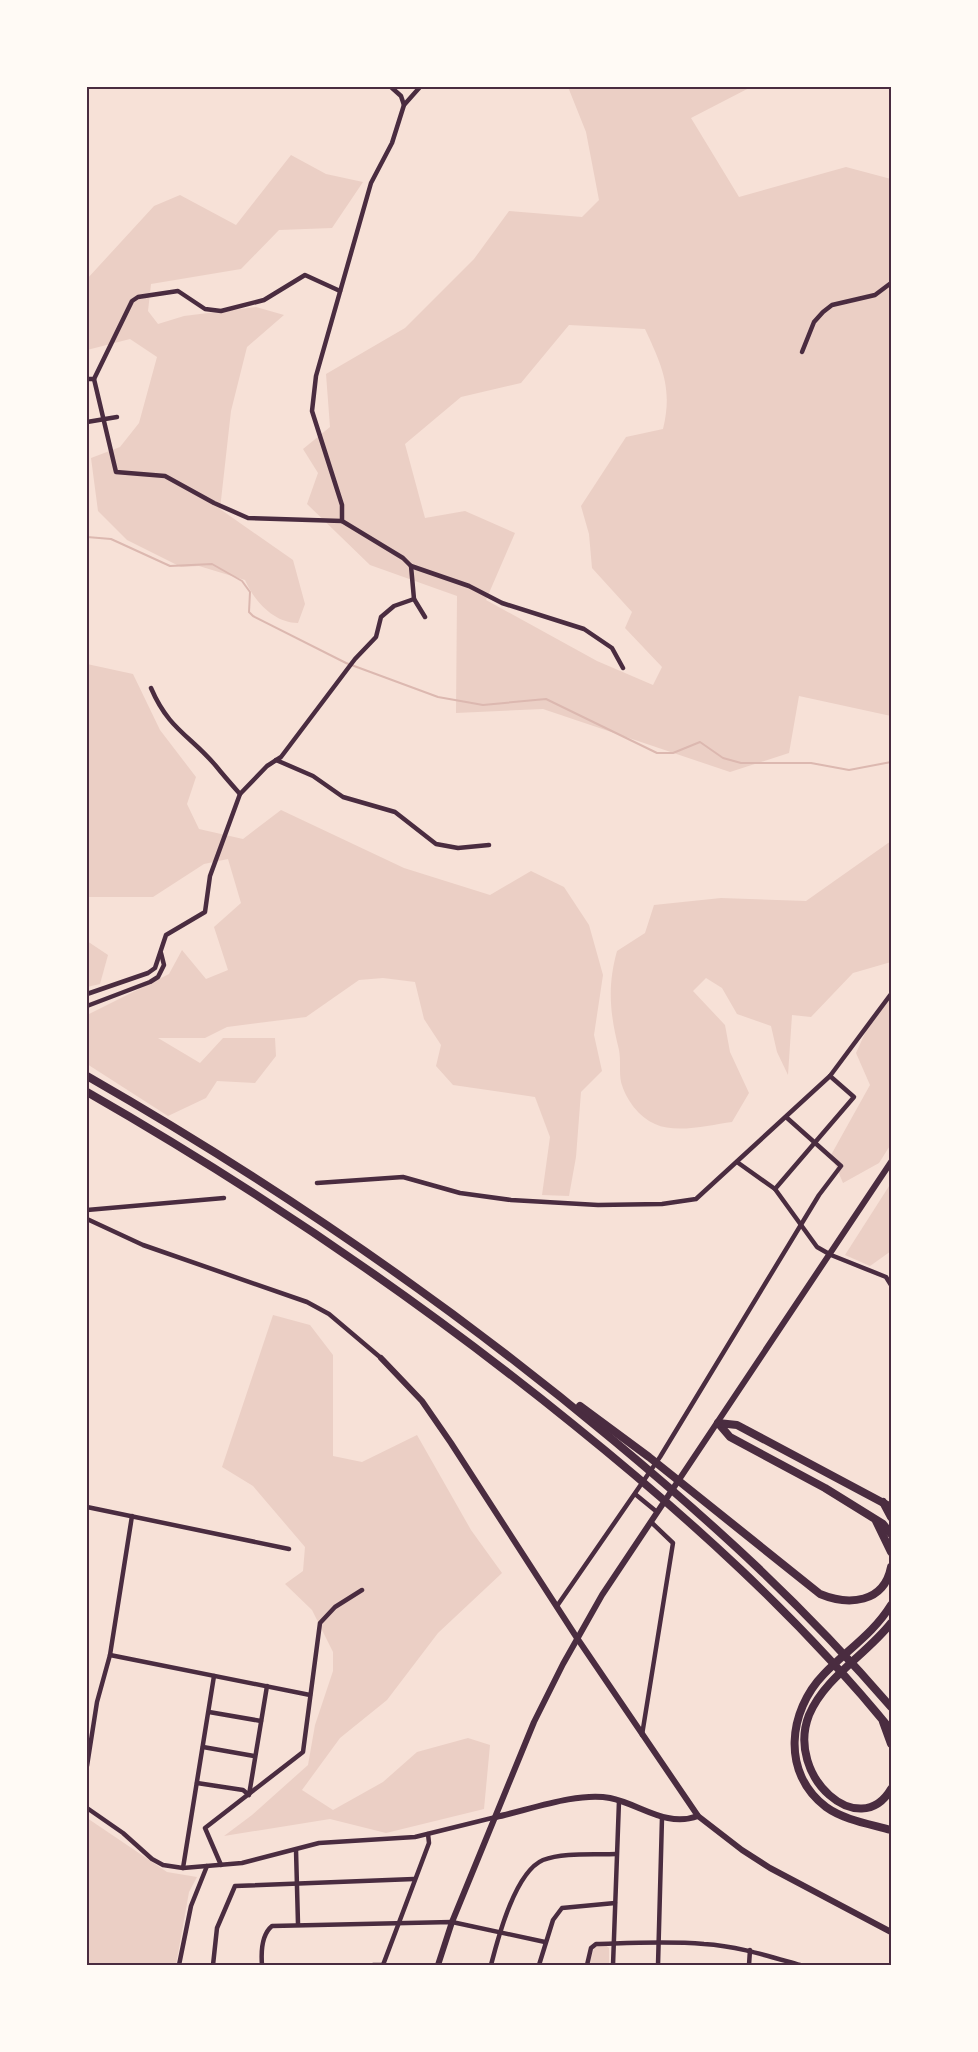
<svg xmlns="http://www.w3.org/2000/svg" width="978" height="2052" font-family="Rubik,sans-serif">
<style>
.green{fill:#ebcfc5;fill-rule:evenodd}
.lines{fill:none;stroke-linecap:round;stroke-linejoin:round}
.stream{stroke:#dcb8b0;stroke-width:2}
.minor{stroke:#4a2c40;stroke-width:4.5}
.tertiary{stroke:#4a2c40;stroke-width:6}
.motorway{stroke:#4a2c40;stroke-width:8}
.neatline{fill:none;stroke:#4a2c40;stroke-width:2}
</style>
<rect width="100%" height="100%" fill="#f7e1d7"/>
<g class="green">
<path d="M568 87H751L691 118 739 197 846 167 891 179V716L799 696 789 753 730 772 543 709 456 713 457 596 370 565 307 504 318 473 303 449 330 427 326 374 405 328 474 259 509 211 582 217 599 200 586 132ZM569 325 645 329C662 366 673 388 663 429L626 437 581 506 589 534 592 568 632 612 625 628 662 667 653 685 597 661 486 600 515 533 465 511 425 518 405 444 461 397 521 383Z"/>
<path d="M291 155 326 174 363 182 332 228 279 230 241 269 151 284 148 311 158 324 184 316 256 307 284 315 247 347 231 411 220 509 293 560 305 604 298 623C274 623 254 601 245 580L199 566 181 567 127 540 98 511 91 458 120 447 139 423 157 357 130 339 87 350V279L154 206 180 195 236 225Z"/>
<polygon points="87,664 133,674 160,730 196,777 187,804 199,829 243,839 281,810 404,868 490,895 531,871 564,887 589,925 603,975 594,1035 602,1071 581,1092 576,1157 569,1196 542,1195 550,1137 535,1097 453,1085 436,1066 441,1045 424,1019 415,982 383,978 359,980 306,1017 227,1027 205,1038 158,1038 200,1063 223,1038 275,1038 276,1056 255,1083 217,1081 206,1098 168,1116 87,1064 87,1015 169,974 182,950 206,979 228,970 214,927 241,903 228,859 204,864 153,897 87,897"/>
<path d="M891 841V962L853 973 811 1017 792 1015 788 1075 777 1052 771 1026 737 1014 722 988 706 978 693 991 725 1025 730 1052 749 1093 732 1122C710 1125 676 1134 655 1124 639 1117 626 1100 621 1082 619 1072 621 1061 619 1050 610 1014 607 987 617 951L645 933 654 905 721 898 806 901Z"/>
<polygon points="87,941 108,955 100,984 87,987"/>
<polygon points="891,995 891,1144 879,1163 843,1183 831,1155 870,1085 856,1053 870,1022"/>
<polygon points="891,1183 891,1251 870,1266 845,1255"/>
<polygon points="273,1315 310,1325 333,1355 333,1456 362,1462 417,1435 471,1530 502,1573 438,1633 387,1700 340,1738 302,1790 333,1810 383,1782 417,1752 468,1738 490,1745 484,1809 386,1833 330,1819 224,1836 252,1815 308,1765 315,1725 333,1671 333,1652 312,1610 285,1584 303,1571 305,1547 253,1486 222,1467"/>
<polygon points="87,1818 167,1872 197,1877 189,1892 176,1965 87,1965"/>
<polygon points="595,1945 606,1945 609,1948 609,1965 589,1965"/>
</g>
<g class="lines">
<polyline class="stream" points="87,537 111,539 170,566 212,564 242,581 250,592 249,612 253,616 346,663 438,697 483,705 546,699 657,753 673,753 700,742 723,758 741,763 811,763 849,770 891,762"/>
<g class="minor">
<polyline points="391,87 401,96 404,105"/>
<polyline points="420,87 404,105 392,143 371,183 316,376 312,411 342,505 342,521 403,558 411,566 414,599 425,617"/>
<polyline points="802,352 814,322 823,312 832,305 875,295 891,283"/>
<polyline points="87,379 94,379 132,301 138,297 178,291 205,309 221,311 264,300 305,275 340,291"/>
<polyline points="94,379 116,472 165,476 214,503 248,518 342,521"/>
<polyline points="87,422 117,417"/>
<polyline points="411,566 469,586 502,603 584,629 612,648 623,668"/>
<path d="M151 688C169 730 190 735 216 766 224 776 232 785 240 794"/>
<polyline points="276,760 313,776 343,797 395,812 436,844 458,848 489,845"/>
<polyline points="87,994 148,973 155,968 166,935 205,912 210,876 240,794 267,766 281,757 355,659 376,637 381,617 394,606 414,599"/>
<polyline points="87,1006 150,982 158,977 164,965 161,953"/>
<polyline points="737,1162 775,1189 817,1247 831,1255 886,1277 891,1285"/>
<polyline points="317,1183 403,1177 460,1193 511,1200 598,1205 662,1204 696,1199 830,1076 891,994"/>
<polyline points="775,1189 854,1097 830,1076"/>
<polyline points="87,1210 224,1198"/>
<polyline points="87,1219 143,1245 307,1302 329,1314 381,1358"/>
<polyline points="635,1494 657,1512"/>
<polyline points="87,1507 289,1549"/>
<polyline points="557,1606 660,1457 819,1195 841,1166 786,1117"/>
<polyline points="110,1655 310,1695"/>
<polyline points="209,1712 261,1721"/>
<polyline points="642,1735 673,1543 651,1522"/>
<polyline points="203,1747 254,1756"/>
<polyline points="87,1766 97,1702 110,1655 132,1516"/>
<polyline points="197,1783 243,1790 249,1795 267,1686"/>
<polyline points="87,1808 123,1833 152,1859 163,1865 183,1868 242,1863 319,1843 415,1837 496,1817"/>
<polyline points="296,1850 298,1924"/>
<polyline points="221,1865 205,1828 303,1752 320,1623 335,1607 362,1590"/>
<polyline points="183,1868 214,1676"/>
<polyline points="179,1965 191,1906 207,1866"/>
<polyline points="213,1965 217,1928 235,1886 414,1879"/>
<path d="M262 1965C261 1952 261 1935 272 1926L452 1922 545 1942"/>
<polyline points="373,1965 383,1965"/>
<polyline points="383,1965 429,1843 428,1834"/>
<path d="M491 1965C498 1938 515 1872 543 1860 563 1852 594 1855 616 1854"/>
<polyline points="539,1965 553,1920 562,1908 615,1903"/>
<path d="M587 1965 591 1948 596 1944C632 1943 668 1941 704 1944 737 1946 768 1956 800 1965"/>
<polyline points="613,1965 619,1801"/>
<polyline points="658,1965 662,1818"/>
<polyline points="749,1965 750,1950"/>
</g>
<g class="tertiary">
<polyline points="381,1358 422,1401 451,1443 577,1638 698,1816 742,1850 770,1868 891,1932"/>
<path d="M496 1817C529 1810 576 1792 610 1798 640 1804 666 1828 698 1816"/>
<polyline points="438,1965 452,1922 534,1722 563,1664 602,1595 891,1162"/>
</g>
<g class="motorway">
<path d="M87 1076C272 1182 449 1303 613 1440 715 1525 804 1606 891 1707"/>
<path d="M87 1092C258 1190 421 1301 574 1425 688 1517 798 1616 891 1730"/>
<path d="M580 1406 649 1457 820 1594C849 1606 884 1603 891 1567"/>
<polyline points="718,1423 730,1437 825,1488 883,1524 891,1534"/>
<polyline points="718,1423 737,1425 891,1507"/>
<polyline points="883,1502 891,1517"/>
<polyline points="876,1521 891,1552"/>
<path d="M891 1605C873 1634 847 1650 824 1674 788 1711 781 1773 826 1807 844 1820 870 1824 891 1830"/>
<path d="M891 1623C866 1655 825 1677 809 1715 785 1777 860 1842 891 1789"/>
<polyline points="883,1722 891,1744"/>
</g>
</g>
<rect width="978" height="2052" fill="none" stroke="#fffaf5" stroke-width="177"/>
<rect x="88" y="88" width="802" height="1876" class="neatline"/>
</svg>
